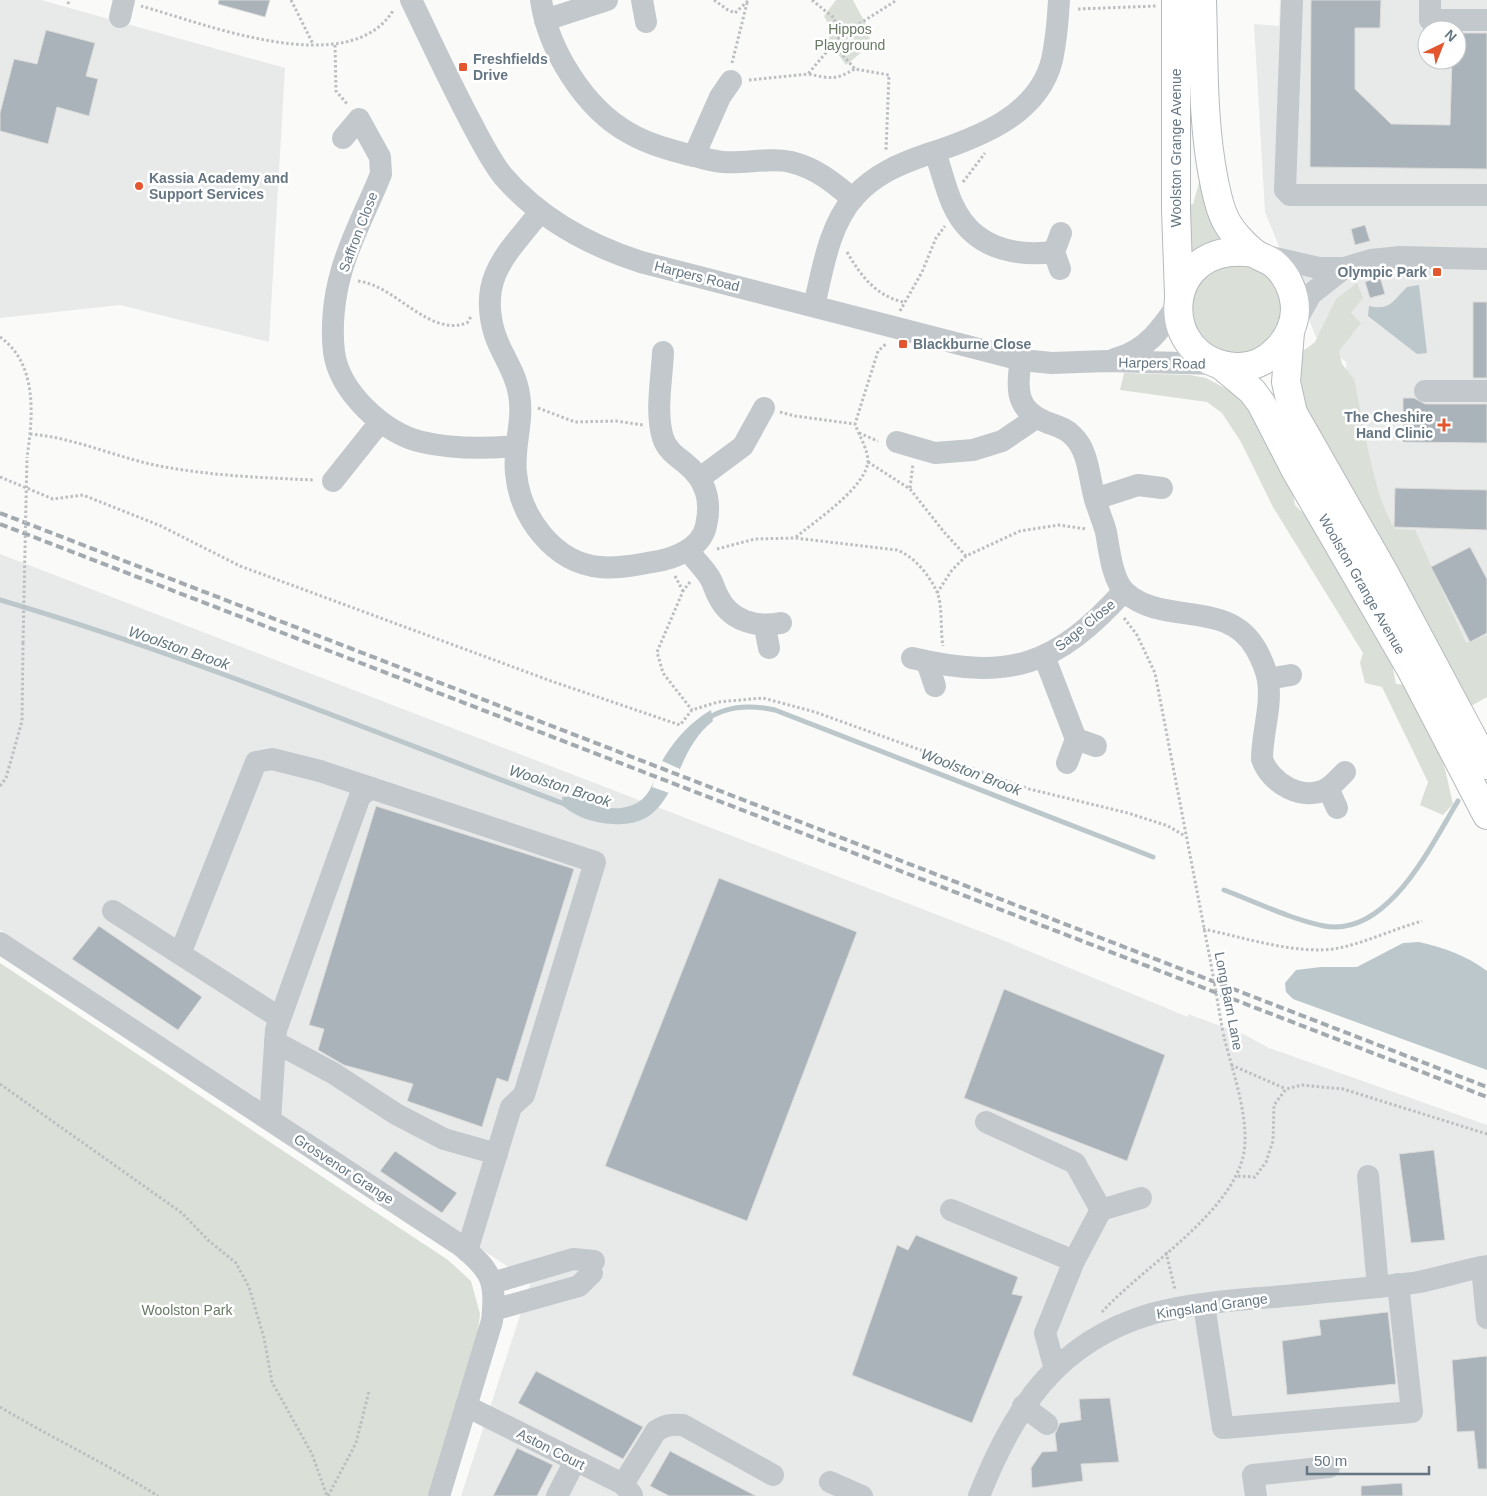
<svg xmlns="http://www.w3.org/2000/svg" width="1487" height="1496" font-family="Arial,sans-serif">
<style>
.built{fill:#e8e9e9;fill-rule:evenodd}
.green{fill:#dadfd7}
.water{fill:#bbc7cb}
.pier{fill:#fafaf8}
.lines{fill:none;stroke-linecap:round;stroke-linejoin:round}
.stream{stroke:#bbc7cb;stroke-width:5}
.building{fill:#aab3b9;stroke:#dcdcda}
.major-casing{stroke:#b5babe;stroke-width:30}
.path{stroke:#bbbfc2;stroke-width:3;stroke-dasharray:2.5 2.5;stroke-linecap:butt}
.minor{stroke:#c3c8cc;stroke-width:22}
.major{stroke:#fff;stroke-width:28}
.rail{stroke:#a2aab0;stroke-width:4;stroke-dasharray:8 4;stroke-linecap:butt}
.path-bridge{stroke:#bbbfc2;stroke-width:3;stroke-dasharray:2.5 2.5;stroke-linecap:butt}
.poi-dot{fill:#e4572e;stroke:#fff;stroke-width:2}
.labels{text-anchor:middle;stroke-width:5;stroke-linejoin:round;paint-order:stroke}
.park-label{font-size:14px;fill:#687a64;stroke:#fff}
.poi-label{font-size:14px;font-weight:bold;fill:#657683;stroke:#fff;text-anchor:start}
.street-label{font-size:14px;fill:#657683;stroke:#fff}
.water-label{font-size:15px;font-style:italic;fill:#60757c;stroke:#fff}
</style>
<rect width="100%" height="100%" fill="#fafaf8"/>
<g class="built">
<polygon points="0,0 41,0 285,68 269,342 120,305 0,318"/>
<path d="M1280 0H1487V643L1459 656 1372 507 1347 403 1346 362 1316 337 1265 212 1254 24 1279 26ZM1427 30H1457V60H1427Z"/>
<polygon points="0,554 1000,939 1188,1017 1188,1014 1245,1035 1269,1048 1487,1125 1487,1496 461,1496 531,1282 0,930"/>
</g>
<g class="green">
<path d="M836 0H853C871 36 882 38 846 65L829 42 830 27 824 16Z"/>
<polygon points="1202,172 1231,242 1191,261 1185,206 1193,204"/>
<polygon points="1242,261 1270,275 1283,302 1278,331 1257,352 1224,355 1197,335 1188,303 1202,275"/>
<path d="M1357 283 1363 298 1351 313 1361 323 1339 351 1342 364 1354 379C1363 420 1373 496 1395 529L1415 530 1466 643 1487 635V697L1471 706 1307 416 1297 372 1303 351 1315 342 1336 299Z"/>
<polygon points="1124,373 1190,375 1206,378 1236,394 1252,413 1292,489 1295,505 1312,522 1318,537 1326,539 1391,658 1396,684 1409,685 1444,765 1453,804 1443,815 1420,805 1428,782 1382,687 1365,683 1360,663 1363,653 1273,507 1241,442 1222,413 1207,402 1120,390"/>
<polygon points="0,963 448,1260 471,1281 480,1314 476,1348 432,1496 0,1496"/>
</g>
<g class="water">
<path d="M1419 285 1427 353 1417 354 1368 316 1369 306C1390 311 1393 301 1407 287Z"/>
<path d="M711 710 713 721C669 754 680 829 613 824 594 823 578 818 563 806L562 797C568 797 576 796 581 798 595 802 606 810 621 808 655 803 651 778 665 756 678 736 691 722 711 710Z"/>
<path d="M1419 942C1444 948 1466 955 1487 971V1070L1293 999 1286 992 1285 983 1296 970 1321 967H1357L1403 943Z"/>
</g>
<polygon class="pier" points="660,760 680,769 672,794 652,787"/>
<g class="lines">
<g class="stream">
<path d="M0 600C193 657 379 734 567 805"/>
<path d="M706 720C726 705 752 705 775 710L1153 857"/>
<path d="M1224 890C1256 902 1290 919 1324 926 1388 938 1431 845 1458 801"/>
</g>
</g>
<g class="building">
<polygon points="219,0 270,0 265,17 218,4"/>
<polygon points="1311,0 1381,0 1380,28 1355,28 1355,89 1391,124 1450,125 1452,60 1457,60 1457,33 1487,33 1487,169 1310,167"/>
<polygon points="46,30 95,43 86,76 98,79 89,116 57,107 48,144 0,131 0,113 14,59 37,64"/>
<polygon points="1365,225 1370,241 1355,245 1351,229"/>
<polygon points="1380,277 1385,294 1370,298 1365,282"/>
<rect x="1473" y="302" width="14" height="76"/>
<polygon points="1403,398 1414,398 1425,404 1487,404 1487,443 1403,442"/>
<polygon points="1395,488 1487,490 1487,530 1394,527"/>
<polygon points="1470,547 1487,579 1487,633 1470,642 1431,567"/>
<polygon points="376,806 574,869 508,1082 497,1078 482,1127 407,1101 413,1084 344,1065 318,1050 324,1029 309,1025"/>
<polygon points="719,878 857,932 747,1221 605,1166"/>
<polygon points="99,926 202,997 178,1030 72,959"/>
<polygon points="1004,989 1165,1055 1127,1161 964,1098"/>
<polygon points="1434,1150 1445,1240 1411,1243 1399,1154"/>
<polygon points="395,1151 457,1193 442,1213 380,1171"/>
<polygon points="916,1235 1018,1277 1012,1294 1023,1296 972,1423 852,1375 897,1245 908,1250"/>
<polygon points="1388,1312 1396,1384 1287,1395 1282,1341 1321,1335 1319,1320"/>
<polygon points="1487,1356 1487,1469 1478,1469 1474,1431 1457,1432 1452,1360"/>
<polygon points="536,1371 643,1427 623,1459 518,1403"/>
<polygon points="1110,1398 1119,1462 1081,1464 1083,1481 1032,1488 1031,1468 1042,1452 1057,1451 1055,1434 1060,1423 1081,1420 1079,1399"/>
<polygon points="517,1448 553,1465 537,1496 493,1496"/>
<polygon points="670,1451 756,1496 669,1496 650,1486"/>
<polygon points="1402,1483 1403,1496 1361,1496 1361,1486"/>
</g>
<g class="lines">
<g class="major-casing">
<g id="major">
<polyline points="1176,0 1176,210 1179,295"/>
<path d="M1202 0C1204 60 1202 122 1214 181 1217 195 1219 208 1226 221 1232 232 1244 245 1253 252 1259 257 1267 259 1273 263 1287 274 1295 293 1295 310 1294 340 1266 369 1236 367 1154 362 1159 238 1254 253"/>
<polyline points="1290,332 1286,382 1293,413 1386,576 1487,765"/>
<polyline points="1221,365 1252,391 1261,403 1296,471 1412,671 1487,815"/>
</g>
</g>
<g class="path">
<polyline points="291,0 313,44"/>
<polyline points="714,0 728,10 735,13 749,0"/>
<polyline points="812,0 834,18 840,36 897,0"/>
<polyline points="68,4 69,0"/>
<path d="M141 6C203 23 351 83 394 9"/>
<polyline points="1078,9 1156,6"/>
<polyline points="833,44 855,69 889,75 886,150"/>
<polyline points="335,45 336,91 348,105"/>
<polyline points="732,63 747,3"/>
<path d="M809 74C831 79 835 80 855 69"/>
<polyline points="749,80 808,74 840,36"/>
<polyline points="963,182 985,153"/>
<path d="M847 252C861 276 875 295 903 302"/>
<path d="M358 281C397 286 428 337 467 323L472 315"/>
<polyline points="900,311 922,272 936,238 945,226"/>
<path d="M0 337C38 364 33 417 27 457"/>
<polyline points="538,408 575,422 616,421 643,425"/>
<polyline points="780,412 795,416 855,424 878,351 886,344"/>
<polyline points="859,433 878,441"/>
<path d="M30 434C79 438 123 461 171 468 218 476 267 478 315 480"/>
<polyline points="868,462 910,489 944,532 966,556 1020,531 1059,525 1086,529"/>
<polyline points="0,477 53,499 83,495 161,526 240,566 551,681 680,725 692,710 718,702 763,698 815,712 1029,789 1128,813 1168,826 1185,836"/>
<polyline points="910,488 913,464"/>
<path d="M796 537C814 522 868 486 868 460 867 448 859 435 855 424"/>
<path d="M717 549 755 539 795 538 897 550C915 557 929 575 937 592 943 607 940 630 943 646"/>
<polyline points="675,576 683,591"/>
<polyline points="690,582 683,591 657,652 663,673 692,710"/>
<polyline points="937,593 952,570 966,556"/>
<polyline points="1124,618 1137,635 1155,673 1211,964"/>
<polyline points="0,786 6,778 22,721 23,643"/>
<path d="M1203 929C1243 937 1299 956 1339 948 1367 942 1394 929 1422 921"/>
<polyline points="1231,1065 1286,1089"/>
<polyline points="0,1084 182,1213 208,1240 236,1263 249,1287 264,1338 272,1382 312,1454 327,1496"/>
<polyline points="1238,1176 1255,1177 1266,1162 1273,1141 1274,1105 1286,1089 1302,1085 1343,1089 1487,1134"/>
<polyline points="1166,1252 1175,1290"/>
<path d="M1102 1312C1143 1266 1245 1206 1245 1141 1246 1107 1231 1066 1223 1033"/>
<path d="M0 1407C52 1438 107 1464 158 1496"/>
<polyline points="328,1496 356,1443 369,1391"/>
</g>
<g class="minor">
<path d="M411 0C431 41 450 83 472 124 481 141 491 161 503 176 540 219 588 245 641 262L1021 360 1052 363 1107 361 1218 364"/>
<path d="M541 0C548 49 584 108 629 133 648 144 668 149 689 155 700 157 712 161 723 162 745 164 770 157 791 162 816 168 834 183 853 199"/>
<polyline points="642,0 646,22"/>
<polyline points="1292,0 1285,190 1290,195 1487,195"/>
<polyline points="1430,0 1430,20 1487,20"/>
<polyline points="120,17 124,0"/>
<polyline points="545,20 607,0"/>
<path d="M343 138 359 119 380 157 381 174C368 207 350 239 341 273 334 297 331 327 334 352 339 391 384 434 422 442 453 449 485 449 516 446"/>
<path d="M935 152C941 169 945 187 952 203 971 247 1011 257 1054 252"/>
<polyline points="694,156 720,97 731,81"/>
<path d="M540 212C508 253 477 277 495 335 502 355 516 373 519 394 524 421 513 446 516 473 520 517 554 563 600 567 618 569 635 565 653 562 673 559 701 549 706 526 712 500 706 480 685 463 676 456 667 450 663 438 655 412 662 379 663 352"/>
<polyline points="1262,255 1319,268 1344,268 1371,260 1400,257 1487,259"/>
<polyline points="1060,269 1054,252 1061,233"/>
<path d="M814 306C823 269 828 228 854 197 875 174 899 164 928 154 977 138 1038 116 1052 60 1056 41 1058 19 1059 0"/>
<polyline points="1293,326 1311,294 1344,268"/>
<path d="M1115 359C1146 351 1161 329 1178 304"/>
<path d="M1021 360C1016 389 1016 410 1046 422 1056 426 1066 428 1073 436 1089 451 1089 479 1095 499 1098 510 1103 521 1106 532 1109 548 1112 580 1125 592 1164 627 1227 598 1256 649 1261 658 1266 669 1268 680 1272 707 1262 733 1262 759 1270 783 1303 803 1328 788 1334 784 1340 777 1345 772"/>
<polyline points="1425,391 1487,391"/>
<polyline points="897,442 935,453 973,450 1002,441 1036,418"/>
<polyline points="700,478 743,446 764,408"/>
<polyline points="333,481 380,422"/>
<polyline points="1095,499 1138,485 1162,488"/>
<path d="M688 550C694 559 702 566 708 575 713 581 714 589 718 596 730 621 756 628 781 623"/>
<polyline points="765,627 769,648"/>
<polyline points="1044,656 1076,739 1067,763"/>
<path d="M912 658C1010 681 1056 666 1124 591"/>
<polyline points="927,662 935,686"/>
<polyline points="1268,679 1291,675"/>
<polyline points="1076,739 1096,746"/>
<polyline points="1328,788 1337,808"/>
<polyline points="113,911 280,1018"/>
<path d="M0 943 460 1245C491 1270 497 1281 492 1321L439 1496"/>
<polyline points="180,954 256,762 272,759 320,771 371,788"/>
<polyline points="275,1042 333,1073 396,1114 444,1139 497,1154"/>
<polyline points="270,1120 276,1030 360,796 371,788 595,862 524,1095 511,1107 467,1251"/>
<polyline points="986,1122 1075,1163 1101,1210 1074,1261"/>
<polyline points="1368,1176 1378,1287"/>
<polyline points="951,1210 1074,1261 1045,1333 1055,1369"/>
<polyline points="1101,1210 1141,1198"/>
<polyline points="1482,1267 1487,1318"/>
<polyline points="492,1283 573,1259 594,1261"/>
<polyline points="1204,1305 1223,1428 1412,1412 1398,1284"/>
<polyline points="493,1310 579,1286 592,1273"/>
<polyline points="466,1406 623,1484 632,1495"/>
<polyline points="1023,1406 1047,1424"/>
<polyline points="830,1482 862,1496"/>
<path d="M623 1484 656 1431C665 1425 672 1424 683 1425L773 1475"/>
<polyline points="557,1496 575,1461"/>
<path d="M979 1496C1013 1410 1056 1342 1151 1314 1200 1300 1264 1299 1315 1293 1348 1290 1381 1287 1413 1283 1438 1279 1462 1270 1487 1266"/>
<polyline points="1256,1496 1253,1475 1329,1467"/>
</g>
<use href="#major" class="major"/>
<g class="rail">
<polyline points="0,513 1487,1087"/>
<polyline points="0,524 1487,1097"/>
</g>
<g class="path-bridge">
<polyline points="23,643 27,457"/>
<polyline points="1211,964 1223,1033"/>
</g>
</g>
<g class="poi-dot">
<rect x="458" y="62" width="10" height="10" rx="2.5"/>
<circle cx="139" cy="186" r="5"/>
<rect x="1432" y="267" width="10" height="10" rx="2.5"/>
<rect x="898" y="339" width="10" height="10" rx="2.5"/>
<path d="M1441.5 417.5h5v5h5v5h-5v5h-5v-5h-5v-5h5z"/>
</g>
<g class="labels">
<g class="park-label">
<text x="850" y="34">Hippos<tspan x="850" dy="16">Playground</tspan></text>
<text x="187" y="1315">Woolston Park</text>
</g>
<g class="poi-label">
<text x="473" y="64">Freshfields<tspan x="473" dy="16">Drive</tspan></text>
<text x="149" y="183">Kassia Academy and<tspan x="149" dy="16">Support Services</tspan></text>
<text x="1427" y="277" text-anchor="end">Olympic Park</text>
<text x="913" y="349">Blackburne Close</text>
<text x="1433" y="422" text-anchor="end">The Cheshire<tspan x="1433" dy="16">Hand Clinic</tspan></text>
</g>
<g class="street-label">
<text transform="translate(1176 148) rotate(-90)" y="5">Woolston Grange Avenue</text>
<text transform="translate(358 232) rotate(-69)" y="5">Saffron Close</text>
<text transform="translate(697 276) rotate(14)" y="5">Harpers Road</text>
<text transform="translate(1162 363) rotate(1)" y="5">Harpers Road</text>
<text transform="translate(1362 584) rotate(60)" y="5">Woolston Grange Avenue</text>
<text transform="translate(1085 625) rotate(-39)" y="5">Sage Close</text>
<text transform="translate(1229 1001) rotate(79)" y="5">Long Barn Lane</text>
<text transform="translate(344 1169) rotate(33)" y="5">Grosvenor Grange</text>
<text transform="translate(1212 1306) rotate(-8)" y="5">Kingsland Grange</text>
<text transform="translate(551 1449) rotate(27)" y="5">Aston Court</text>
</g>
<g class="water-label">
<text transform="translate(179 648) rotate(19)" y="5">Woolston Brook</text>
<text transform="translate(971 772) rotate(21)" y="5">Woolston Brook</text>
<text transform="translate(560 786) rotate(18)" y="5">Woolston Brook</text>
</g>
</g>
<g transform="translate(1442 45) rotate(43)"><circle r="24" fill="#ffffff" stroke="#c1c8cd"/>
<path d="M0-4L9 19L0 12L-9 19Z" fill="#e4572e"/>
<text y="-8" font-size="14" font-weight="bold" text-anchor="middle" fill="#657683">N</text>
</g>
<path d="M1307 1466v8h122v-8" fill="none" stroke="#657683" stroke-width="2.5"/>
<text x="1314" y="1466" font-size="15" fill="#657683" stroke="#ffffff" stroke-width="4" paint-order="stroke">50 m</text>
</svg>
